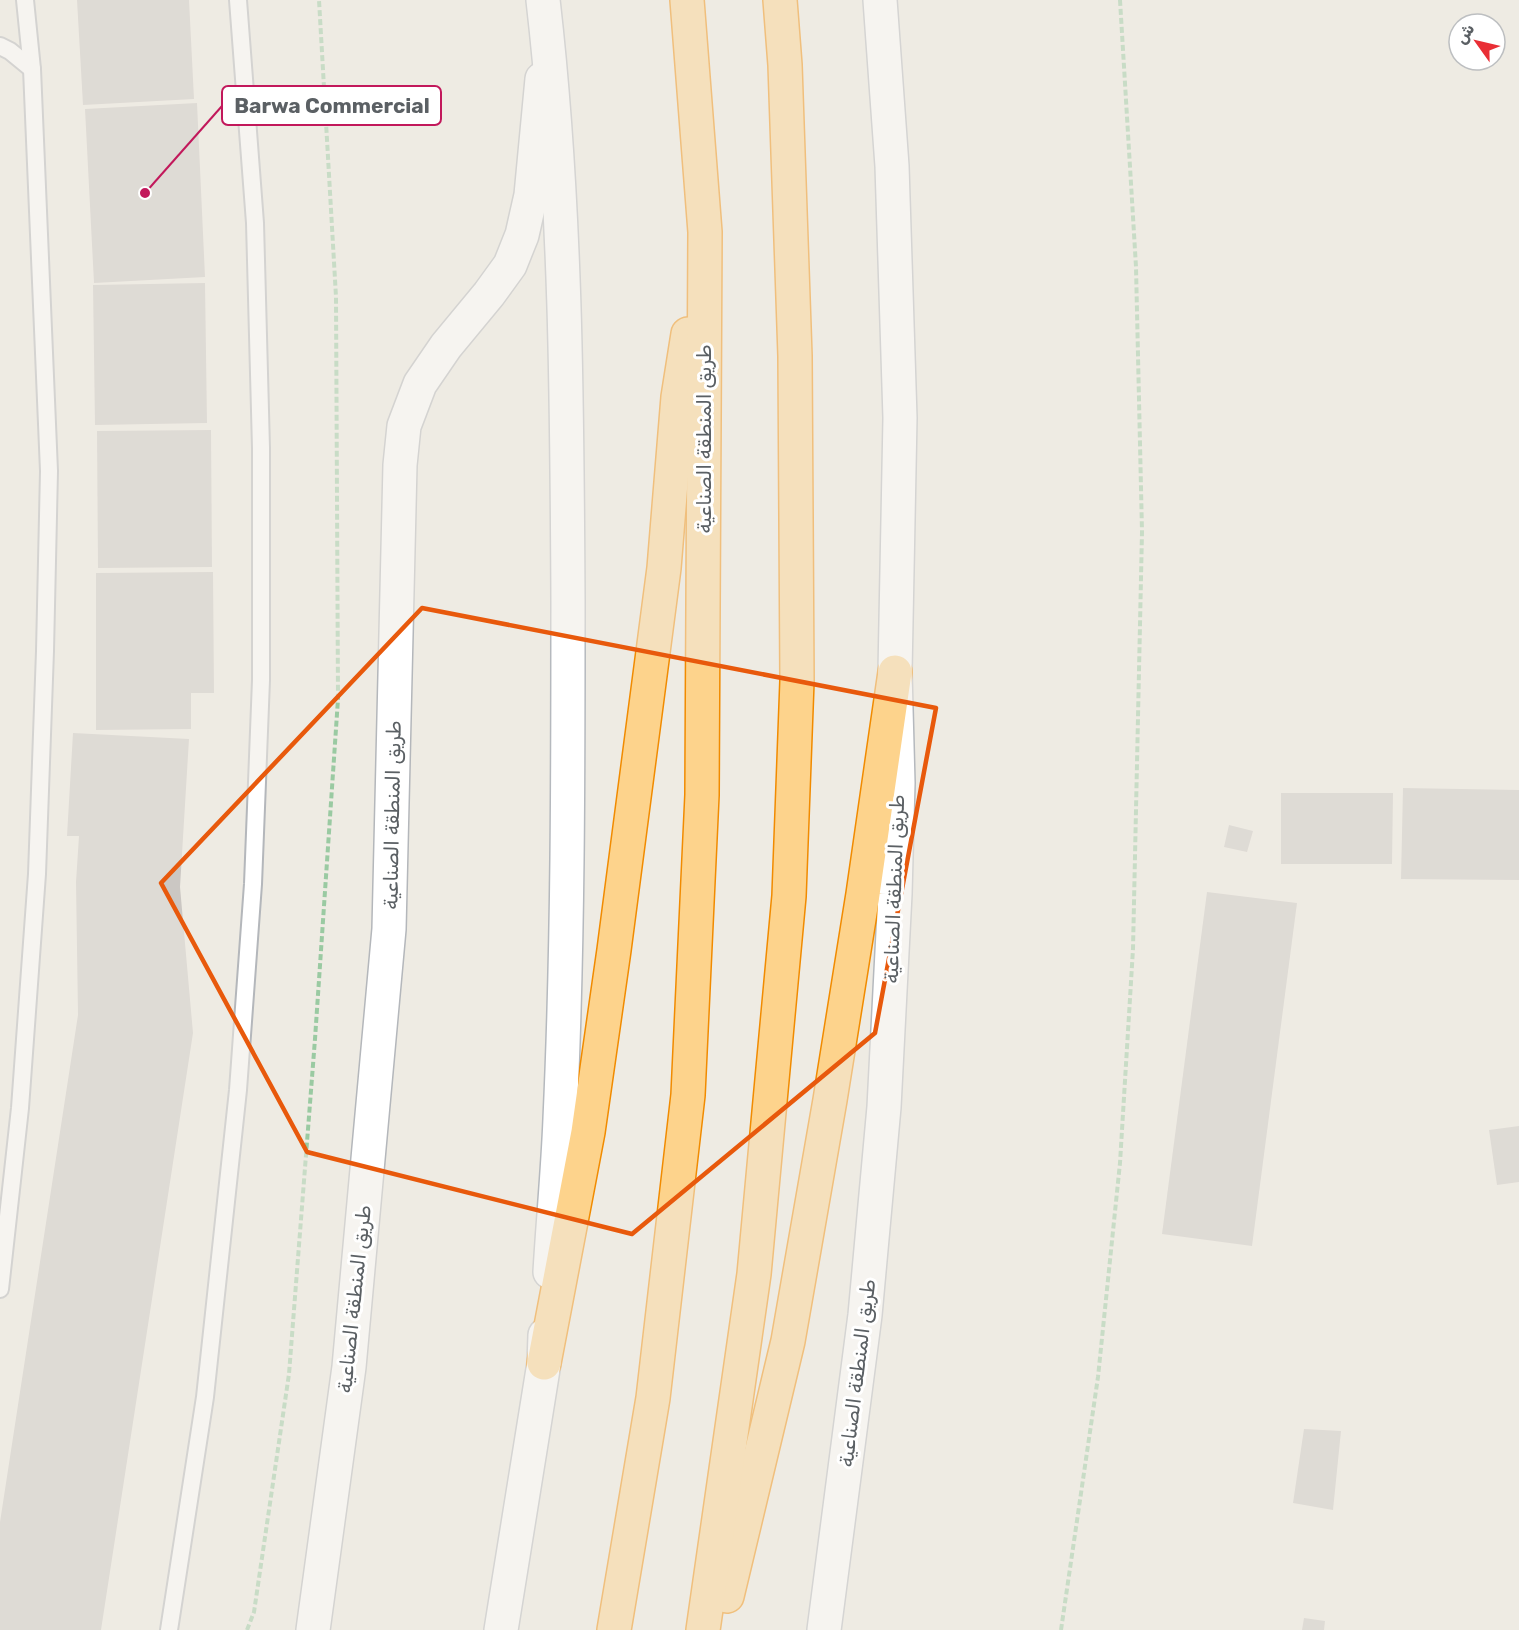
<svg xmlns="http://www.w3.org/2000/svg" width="1519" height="1630" font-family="Rubik,Cairo,sans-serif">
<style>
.building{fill:#cbc7c3}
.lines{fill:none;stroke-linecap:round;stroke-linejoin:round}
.lane-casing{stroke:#b4b7bb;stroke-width:20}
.street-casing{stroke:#b4b7bb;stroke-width:36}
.secondary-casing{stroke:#b5b9be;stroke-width:36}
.highway-casing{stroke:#f18b00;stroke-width:36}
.path{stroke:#9acaa2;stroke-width:4;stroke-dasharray:6 3;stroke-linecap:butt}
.lane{stroke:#fff;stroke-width:16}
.street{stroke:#fff;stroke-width:33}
.secondary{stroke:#fff;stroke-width:33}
.highway{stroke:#fdd38c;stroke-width:33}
.marked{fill:none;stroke:#e8590c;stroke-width:4.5;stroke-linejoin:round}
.labels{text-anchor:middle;stroke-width:6;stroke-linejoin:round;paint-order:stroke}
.street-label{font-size:20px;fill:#5b6064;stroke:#fff}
.leader{fill:none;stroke:#c2185b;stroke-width:2}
.callout-dot{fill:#c2185b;stroke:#fff;stroke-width:2}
.callout{fill:#fff;stroke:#c2185b;stroke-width:2}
.callout-label{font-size:21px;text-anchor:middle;font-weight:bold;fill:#5b6064}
</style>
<rect width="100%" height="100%" fill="#eeebe3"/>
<g class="building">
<polygon points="77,0 189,0 194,99 83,105"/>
<polygon points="197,103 205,277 94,283 85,109"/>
<polygon points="205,283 207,423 95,425 93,285"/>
<polygon points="211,430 212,567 98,568 97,431"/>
<polygon points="213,572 214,693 191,693 191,729 96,730 96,573"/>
<polygon points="73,733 189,739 180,887 193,1033 101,1630 0,1630 0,1522 78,1015 76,882 79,836 67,836"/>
<polygon points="1403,788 1519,790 1519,880 1401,879"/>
<polygon points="1281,793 1393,793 1392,864 1281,864"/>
<polygon points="1229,825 1253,831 1247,852 1224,847"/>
<polygon points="1207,892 1297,903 1252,1246 1162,1234"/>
<polygon points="1519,1126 1519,1182 1497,1185 1489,1130"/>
<polygon points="1304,1429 1341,1431 1333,1510 1293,1503"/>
<polygon points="1304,1618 1325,1621 1324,1630 1302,1630"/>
</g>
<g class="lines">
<g class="lane-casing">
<g id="lane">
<polyline points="0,46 10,51 32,69"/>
<polyline points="0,1289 20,1108 37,874 45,651 49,471 32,69 25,0"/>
<polyline points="169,1630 205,1397 238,1090 253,884 261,680 261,448 255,223 238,0"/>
</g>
</g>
<g class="street-casing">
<polyline id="street" points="313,1630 349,1367 389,929 400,465 404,426 420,384 446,346 489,294 510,265 522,235 531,195 542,79"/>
</g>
<g class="secondary-casing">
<g id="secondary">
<path d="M543 0C566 199 567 400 568 601 568 773 568 946 560 1119 558 1170 553 1221 550 1272"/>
<polyline points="501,1630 544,1363 545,1335"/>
<polyline points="824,1630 865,1315 884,1107 895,894 898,783 895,672 900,418 892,166 880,0"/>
</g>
</g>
<g class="highway-casing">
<g id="highway">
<polyline points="544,1363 588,1132 614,950 664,568 678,397 688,334"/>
<polyline points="727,1596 788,1341 830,1100 863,894 895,672"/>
<polyline points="614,1630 653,1398 688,1095 702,795 705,232 687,0"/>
<polyline points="703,1630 754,1274 789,896 797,681 795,356 785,65 780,0"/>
</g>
</g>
<g class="path">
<polyline points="247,1630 254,1612 289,1374 315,1039 338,699 336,297 319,0"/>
<polyline points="1061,1630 1098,1377 1120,1163 1133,949 1142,532 1136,267 1120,0"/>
</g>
<use href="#lane" class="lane"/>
<use href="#street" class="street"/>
<use href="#secondary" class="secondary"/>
<use href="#highway" class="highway"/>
</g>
<path d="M0 0H1519V1630H0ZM422 608 936 708 875 1033 632 1234 307 1152 161 883Z" fill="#eeebe3" fill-opacity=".55" fill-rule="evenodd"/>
<path class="marked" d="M422 608 936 708 875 1033 632 1234 307 1152 161 883Z"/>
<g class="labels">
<g class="street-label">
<text transform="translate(704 439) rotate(-90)" y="7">طريق المنطقة الصناعية</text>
<text transform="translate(392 815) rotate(-89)" y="7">طريق المنطقة الصناعية</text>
<text transform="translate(894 889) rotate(-88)" y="7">طريق المنطقة الصناعية</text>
<text transform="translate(354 1299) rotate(-84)" y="7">طريق المنطقة الصناعية</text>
<text transform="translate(857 1373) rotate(-83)" y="7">طريق المنطقة الصناعية</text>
</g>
</g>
<path class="leader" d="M145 193L222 106"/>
<circle class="callout-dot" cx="145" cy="193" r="6"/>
<rect class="callout" x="222" y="86" width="219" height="39" rx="6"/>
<g class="callout-label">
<text x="332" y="113">Barwa Commercial</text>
</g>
<g transform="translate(1477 42) rotate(304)"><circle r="28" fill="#ffffff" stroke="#bdbfc1" stroke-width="1.5"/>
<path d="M0-4.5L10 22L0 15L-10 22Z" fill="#e92e35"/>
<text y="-9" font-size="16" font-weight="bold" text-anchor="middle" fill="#5b6064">ش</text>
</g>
</svg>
